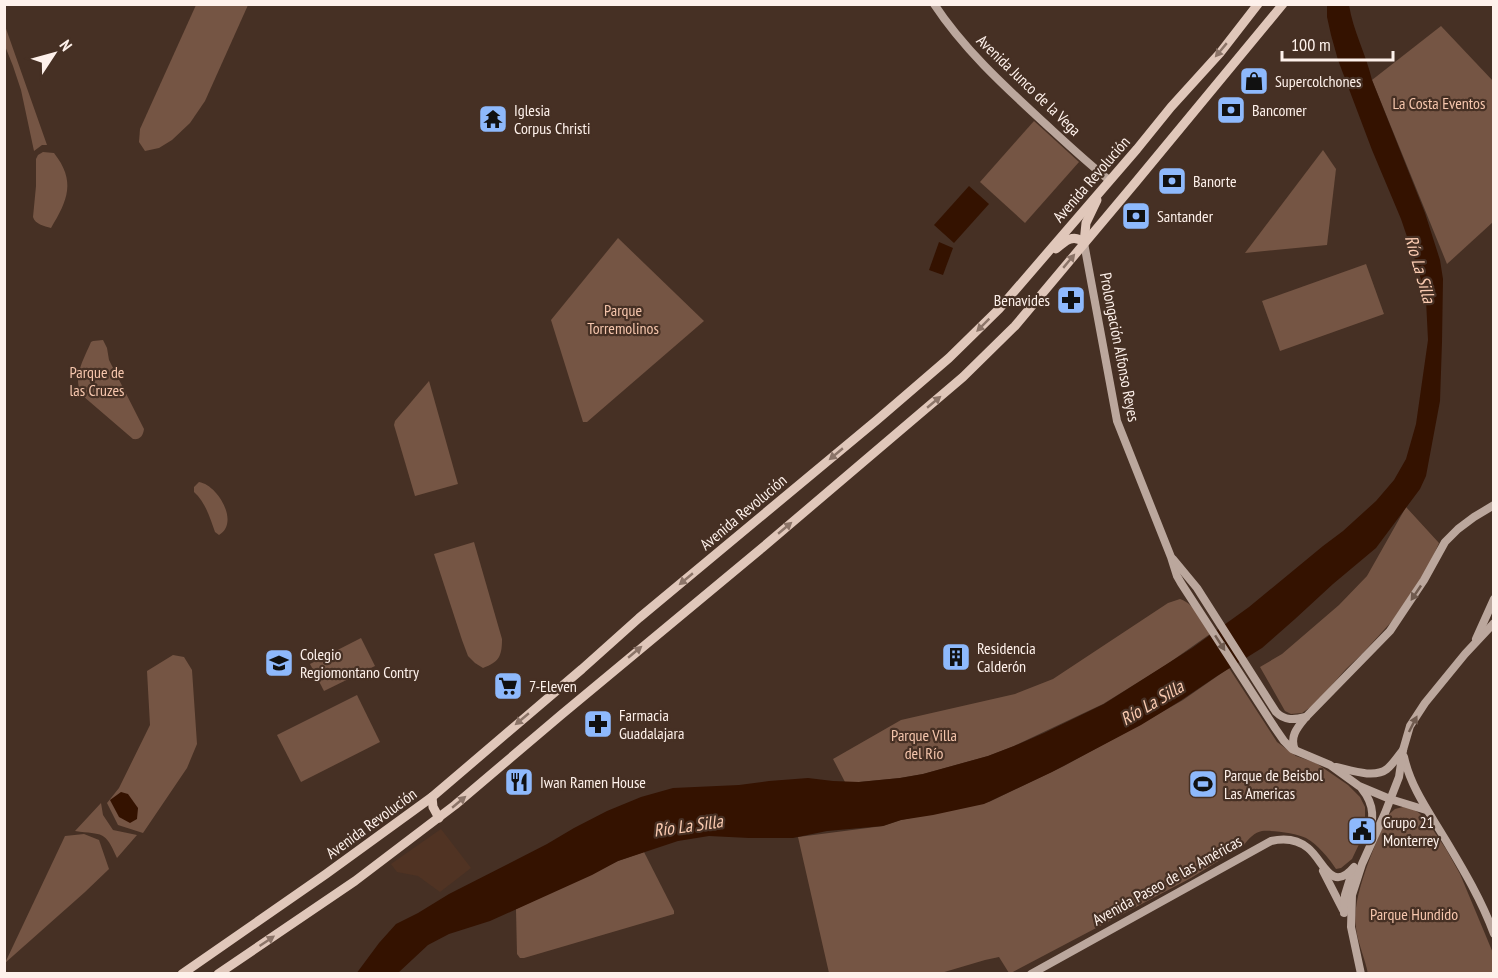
<svg xmlns="http://www.w3.org/2000/svg" width="1498" height="978" font-family="'PT Sans Narrow',sans-serif">
<style>
.built{fill:#503323}
.green{fill:#755544}
.water{fill:#341200}
.lines{fill:none;stroke-linecap:round;stroke-linejoin:round}
.secondary{stroke:#bba79d;stroke-width:8}
.primary{stroke:#e0c7ba;stroke-width:9}
.oneway{fill:#8b7468}
.oneway2{fill:#6f5a4e}
.labels{text-anchor:middle;stroke-width:4.5;stroke-linejoin:round;paint-order:stroke}
.poi-label{font-size:16px;fill:#fef1eb;stroke:#463024;text-anchor:start}
.street-label{font-size:16px;fill:#fef1eb;stroke:#463024}
.park-label{font-size:16px;fill:#f6c6ad;stroke:#463024}
.water-label{font-size:18px;font-style:italic;fill:#fbcbb1;stroke:#463024}
</style>
<rect width="100%" height="100%" fill="#463024"/>
<polygon class="built" points="441,829 471,868 440,892 418,876 397,872 391,864"/>
<g class="green">
<polygon points="196,5 248,5 205,101 190,123 172,140 159,148 145,151 139,142 140,129"/>
<polygon points="4,23 47,145 42,145 34,151 21,90 13,66 5,46"/>
<polygon points="1441,26 1493,81 1493,222 1447,264 1372,80"/>
<polygon points="1034,121 1079,162 1025,223 980,182"/>
<polygon points="1323,150 1336,169 1327,245 1245,253"/>
<path d="M43 152 54 153C76 181 68 200 51 228 44 226 35 224 33 217L36 186V159L38 155Z"/>
<polygon points="618,238 704,321 587,422 583,422 551,320"/>
<polygon points="1366,264 1384,314 1280,351 1262,301"/>
<path d="M103 340 107 348 109 360 144 429C143 436 140 440 133 439L83 396C71 379 84 359 91 342L93 341Z"/>
<polygon points="429,381 458,484 415,496 394,425 395,421"/>
<path d="M199 482C218 485 240 523 219 535L215 532C210 518 206 503 194 492V487Z"/>
<polygon points="1406,507 1439,543 1426,572 1393,620 1362,654 1346,669 1315,704 1302,713 1291,714 1285,711 1260,667 1282,654 1339,605 1367,576"/>
<path d="M474 542 502 639C502 656 499 662 483 668L475 663 468 656 462 640 434 554Z"/>
<path d="M1180 599C1195 604 1202 621 1210 634L1166 665 1103 704 1014 746 988 756 923 774 900 778 859 782H845L833 759 901 720 1015 694 1053 679 1168 603Z"/>
<polygon points="361,638 375,666 324,691 310,664"/>
<polygon points="173,655 184,657 192,670 197,744 187,768 143,833 118,825 107,803 119,788 150,725 147,671"/>
<path d="M1229 668 1277 742 1296 756 1316 763 1348 785 1360 797 1365 807V820L1361 840 1352 859 1341 868 1336 869C1328 857 1318 845 1306 838 1297 833 1272 830 1262 831 1255 832 1248 839 1244 845L1191 878 1011 973H1009L999 957 985 960 941 973H829L798 837 883 826 901 820 989 802 1064 766 1150 719 1183 700Z"/>
<polygon points="357,695 380,742 301,782 277,735"/>
<path d="M101 803 103 815 113 830 137 835 117 858C105 830 103 835 75 831Z"/>
<path d="M1403 807 1411 808 1419 813 1427 821 1446 849 1460 874 1493 953V973L1368 974C1365 958 1358 944 1356 928 1351 896 1375 847 1387 816L1395 809Z"/>
<polygon points="84,834 99,840 109,869 85,892 5,963 65,836"/>
<polygon points="644,852 674,911 674,914 524,958 520,958 517,954 516,909 618,861"/>
</g>
<g class="water">
<path d="M1327 5H1349C1353 31 1366 54 1372 80L1425 213 1440 260 1443 279 1442 342 1440 401 1426 476 1420 489 1376 548 1333 584 1295 619 1262 648 1217 676 1180 701 1141 725 1052 772 984 804 933 815 901 820 883 826 827 831 793 838H749L709 836 678 841 618 861 592 875 490 921 449 934 428 945 398 973 356 974 379 943 396 924 418 913 449 894 547 844 574 828 607 811 641 797 673 788 739 785 769 781 808 778 833 781 859 782 900 778 923 774 988 756 1014 746 1044 733 1104 704 1192 648 1249 607 1323 546 1343 531 1376 501 1394 480 1406 459 1416 424 1428 340 1426 300 1419 272 1401 219 1372 150 1338 60 1331 35 1327 17Z"/>
<polygon points="969,186 989,204 954,243 934,225"/>
<polygon points="939,242 953,248 943,275 929,270"/>
<polygon points="121,792 128,794 138,808 137,819 130,823 119,817 110,800"/>
</g>
<g class="lines">
<g class="secondary">
<path d="M934 4C963 48 1002 84 1040 119 1063 140 1085 161 1109 180"/>
<polyline points="1084,243 1117,421 1171,557 1177,576 1181,583 1275,728 1284,741 1292,749 1330,765 1359,786 1390,799 1426,810"/>
<path d="M1173 559 1197 588 1276 712C1285 721 1294 720 1306 717"/>
<polyline points="1476,639 1494,599"/>
<path d="M1295 750C1289 736 1298 727 1306 717L1390 631 1424 580 1445 542 1458 529 1474 517 1494 505"/>
<path d="M1404 757C1411 788 1429 812 1445 839 1463 869 1482 901 1494 934"/>
<path d="M1336 767C1350 770 1374 779 1387 769 1393 764 1398 756 1403 750"/>
<path d="M1362 789C1375 805 1374 820 1368 839"/>
<polyline points="1323,871 1343,910"/>
<polyline points="1344,913 1345,895 1353,869"/>
<path d="M1031 974 1271 841C1284 838 1297 839 1308 848 1324 861 1331 894 1354 867"/>
<polyline points="1361,974 1351,927 1352,895 1362,864 1385,813 1399,777 1403,750 1410,726 1425,703 1465,654 1494,623"/>
</g>
<g class="primary">
<polyline points="1084,243 1086,223 1097,200"/>
<path d="M1056 249C1065 241 1074 233 1084 243"/>
<polyline points="432,797 433,807 439,818"/>
<polyline points="182,974 326,874 432,797 582,669 639,618 877,420 949,358 999,309 1137,149 1171,107 1220,53 1258,4"/>
<polyline points="218,974 355,881 455,805 561,715 762,548 963,377 1015,326 1135,183 1283,4"/>
</g>
</g>
<defs><path id="oneway-solid" d="M-6-.8H1V-3.2L6.5 0L1 3.2V.8H-6Z" transform="scale(1.5)"/></defs>
<g class="oneway">
<use href="#oneway-solid" transform="translate(1221 50) rotate(130)"/>
<use href="#oneway-solid" transform="translate(1069 261) rotate(-50)"/>
<use href="#oneway-solid" transform="translate(983 325) rotate(135)"/>
<use href="#oneway-solid" transform="translate(934 402) rotate(-40)"/>
<use href="#oneway-solid" transform="translate(836 454) rotate(140)"/>
<use href="#oneway-solid" transform="translate(785 528) rotate(-40)"/>
<use href="#oneway-solid" transform="translate(686 579) rotate(140)"/>
<use href="#oneway-solid" transform="translate(635 652) rotate(-40)"/>
<use href="#oneway-solid" transform="translate(522 719) rotate(140)"/>
<use href="#oneway-solid" transform="translate(459 802) rotate(-40)"/>
<use href="#oneway-solid" transform="translate(267 941) rotate(-34)"/>
</g>
<g class="oneway2">
<use href="#oneway-solid" transform="translate(1416 593) rotate(124)"/>
<use href="#oneway-solid" transform="translate(1220 643) rotate(57)"/>
<use href="#oneway-solid" transform="translate(1413 724) rotate(-63)"/>
</g>
<defs>
<g id="shop-square" transform="scale(1.5)"><rect x="-9" y="-9" width="18" height="18" rx="4" fill="#8eb9fc" stroke="#463024"/><path d="M-5-2.5h2.3a2.7 3.5 0 0 1 5.4 0H5L5.5 6h-11ZM-1.5-2.5h3a1.5 2.3 0 0 0-3 0Z" fill="#111"/></g>
<g id="bank-square" transform="scale(1.5)"><rect x="-9" y="-9" width="18" height="18" rx="4" fill="#8eb9fc" stroke="#463024"/><path d="M-6-4H6V4H-6ZM0-2.3a2.3 2.3 0 1 0 0 4.6a2.3 2.3 0 1 0 0-4.6Z" fill="#111"/></g>
<g id="temple-square" transform="scale(1.5)"><rect x="-9" y="-9" width="18" height="18" rx="4" fill="#8eb9fc" stroke="#463024"/><path d="M0-6L5-2H3V0L6.5 2.5H4V6H1.5V3h-3V6H-4V2.5H-6.5L-3 0V-2H-5Z" fill="#111"/></g>
<g id="pharmacy-square" transform="scale(1.5)"><rect x="-9" y="-9" width="18" height="18" rx="4" fill="#8eb9fc" stroke="#463024"/><path d="M-2-6h4v4h4v4h-4v4h-4v-4h-4v-4h4Z" fill="#111"/></g>
<g id="building-square" transform="scale(1.5)"><rect x="-9" y="-9" width="18" height="18" rx="4" fill="#8eb9fc" stroke="#463024"/><path d="M-4-6H4V6H1V3H-1V6H-4ZM-2.5-4.3h1.7v1.8h-1.7ZM.8-4.3h1.7v1.8H.8ZM-2.5-1h1.7V.8h-1.7ZM.8-1h1.7V.8H.8Z" fill="#111"/></g>
<g id="school-square" transform="scale(1.5)"><rect x="-9" y="-9" width="18" height="18" rx="4" fill="#8eb9fc" stroke="#463024"/><path d="M0-5L7-2L0 1L-7-2ZM-4 1L0 2.5L4 1V4Q0 6-4 4Z" fill="#111"/></g>
<g id="supermarket-square" transform="scale(1.5)"><rect x="-9" y="-9" width="18" height="18" rx="4" fill="#8eb9fc" stroke="#463024"/><path d="M-6-5.5h2.5l.6 2H6L4.5 2H-2.5L-4.4-4H-6ZM-1.5 3.2a1.3 1.3 0 1 0 .1 0ZM3 3.2a1.3 1.3 0 1 0 .1 0Z" fill="#111"/></g>
<g id="restaurant-square" transform="scale(1.5)"><rect x="-9" y="-9" width="18" height="18" rx="4" fill="#8eb9fc" stroke="#463024"/><path d="M-5-6h1v4h1v-4h1v4h1v-4h1v5L-1.5 .5V6h-2V.5L-5-1ZM5-6V6H3V1.5H1.5Q1.5-4 5-6Z" fill="#111"/></g>
<g id="stadium-square" transform="scale(1.5)"><rect x="-9" y="-9" width="18" height="18" rx="4" fill="#8eb9fc" stroke="#463024"/><path d="M0-5a6.5 5 0 1 0 0 10a6.5 5 0 1 0 0-10ZM-3.5-1.8h7v3.6h-7Z" fill="#111"/></g>
<g id="civic-square" transform="scale(1.5)"><rect x="-9" y="-9" width="18" height="18" rx="4" fill="#8eb9fc" stroke="#463024"/><path d="M-.6-6.5H3V-4.5H.6V-3L4-1V1h2V6H-6V1h2V-1L-.6-3ZM-1.2 2.5V6h2.4V2.5Z" fill="#111"/></g>
</defs>
<g fill-rule="evenodd">
<use href="#shop-square" x="1254" y="81"/>
<use href="#bank-square" x="1231" y="110"/>
<use href="#temple-square" x="493" y="119"/>
<use href="#bank-square" x="1172" y="181"/>
<use href="#bank-square" x="1136" y="216"/>
<use href="#pharmacy-square" x="1071" y="300"/>
<use href="#building-square" x="956" y="657"/>
<use href="#school-square" x="279" y="663"/>
<use href="#supermarket-square" x="508" y="686"/>
<use href="#pharmacy-square" x="598" y="724"/>
<use href="#restaurant-square" x="519" y="782"/>
<use href="#stadium-square" x="1203" y="784"/>
<use href="#civic-square" x="1362" y="831"/>
</g>
<g class="labels">
<g class="poi-label">
<text x="1275" y="87">Supercolchones</text>
<text x="514" y="116">Iglesia<tspan x="514" dy="18">Corpus Christi</tspan></text>
<text x="1252" y="116">Bancomer</text>
<text x="1193" y="187">Banorte</text>
<text x="1157" y="222">Santander</text>
<text x="1050" y="306" text-anchor="end">Benavides</text>
<text x="977" y="654">Residencia<tspan x="977" dy="18">Calderón</tspan></text>
<text x="300" y="660">Colegio<tspan x="300" dy="18">Regiomontano Contry</tspan></text>
<text x="529" y="692">7-Eleven</text>
<text x="619" y="721">Farmacia<tspan x="619" dy="18">Guadalajara</tspan></text>
<text x="1224" y="781">Parque de Beisbol<tspan x="1224" dy="18">Las Americas</tspan></text>
<text x="540" y="788">Iwan Ramen House</text>
<text x="1383" y="828">Grupo 21<tspan x="1383" dy="18">Monterrey</tspan></text>
</g>
<g class="street-label">
<text transform="translate(1029 85) rotate(44)" y="6">Avenida Junco de la Vega</text>
<text transform="translate(1091 179) rotate(-49)" y="6">Avenida Revolución</text>
<text transform="translate(1120 347) rotate(79)" y="6">Prolongación Alfonso Reyes</text>
<text transform="translate(743 512) rotate(-40)" y="6">Avenida Revolución</text>
<text transform="translate(371 823) rotate(-36)" y="6">Avenida Revolución</text>
<text transform="translate(1167 880) rotate(-29)" y="6">Avenida Paseo de las Américas</text>
</g>
<g class="park-label">
<text x="1439" y="109">La Costa Eventos</text>
<text x="623" y="316">Parque<tspan x="623" dy="18">Torremolinos</tspan></text>
<text x="97" y="378">Parque de<tspan x="97" dy="18">las Cruzes</tspan></text>
<text x="924" y="741">Parque Villa<tspan x="924" dy="18">del Río</tspan></text>
<text x="1414" y="920">Parque Hundido</text>
</g>
<g class="water-label">
<text transform="translate(1420 269) rotate(74)" y="6">Río La Silla</text>
<text transform="translate(1152 703) rotate(-31)" y="6">Río La Silla</text>
<text transform="translate(688 826) rotate(-8)" y="6">Río La Silla</text>
</g>
</g>
<rect width="1498" height="978" fill="none" stroke="#fef1eb" stroke-width="12"/>
<g transform="translate(54 54) rotate(54)" stroke="#463024" stroke-width="4.5" paint-order="stroke">
<path d="M0-4.5L10 22L0 15L-10 22Z" fill="#fef1eb"/>
<text y="-9" font-size="16" font-weight="bold" text-anchor="middle" fill="#fef1eb">N</text>
</g>
<path d="M1282 51v9h111v-9" fill="none" stroke="#fef1eb" stroke-width="3"/>
<text x="1291" y="51" font-size="18" fill="#fef1eb" stroke="#463024" stroke-width="4.5" paint-order="stroke">100 m</text>
</svg>
